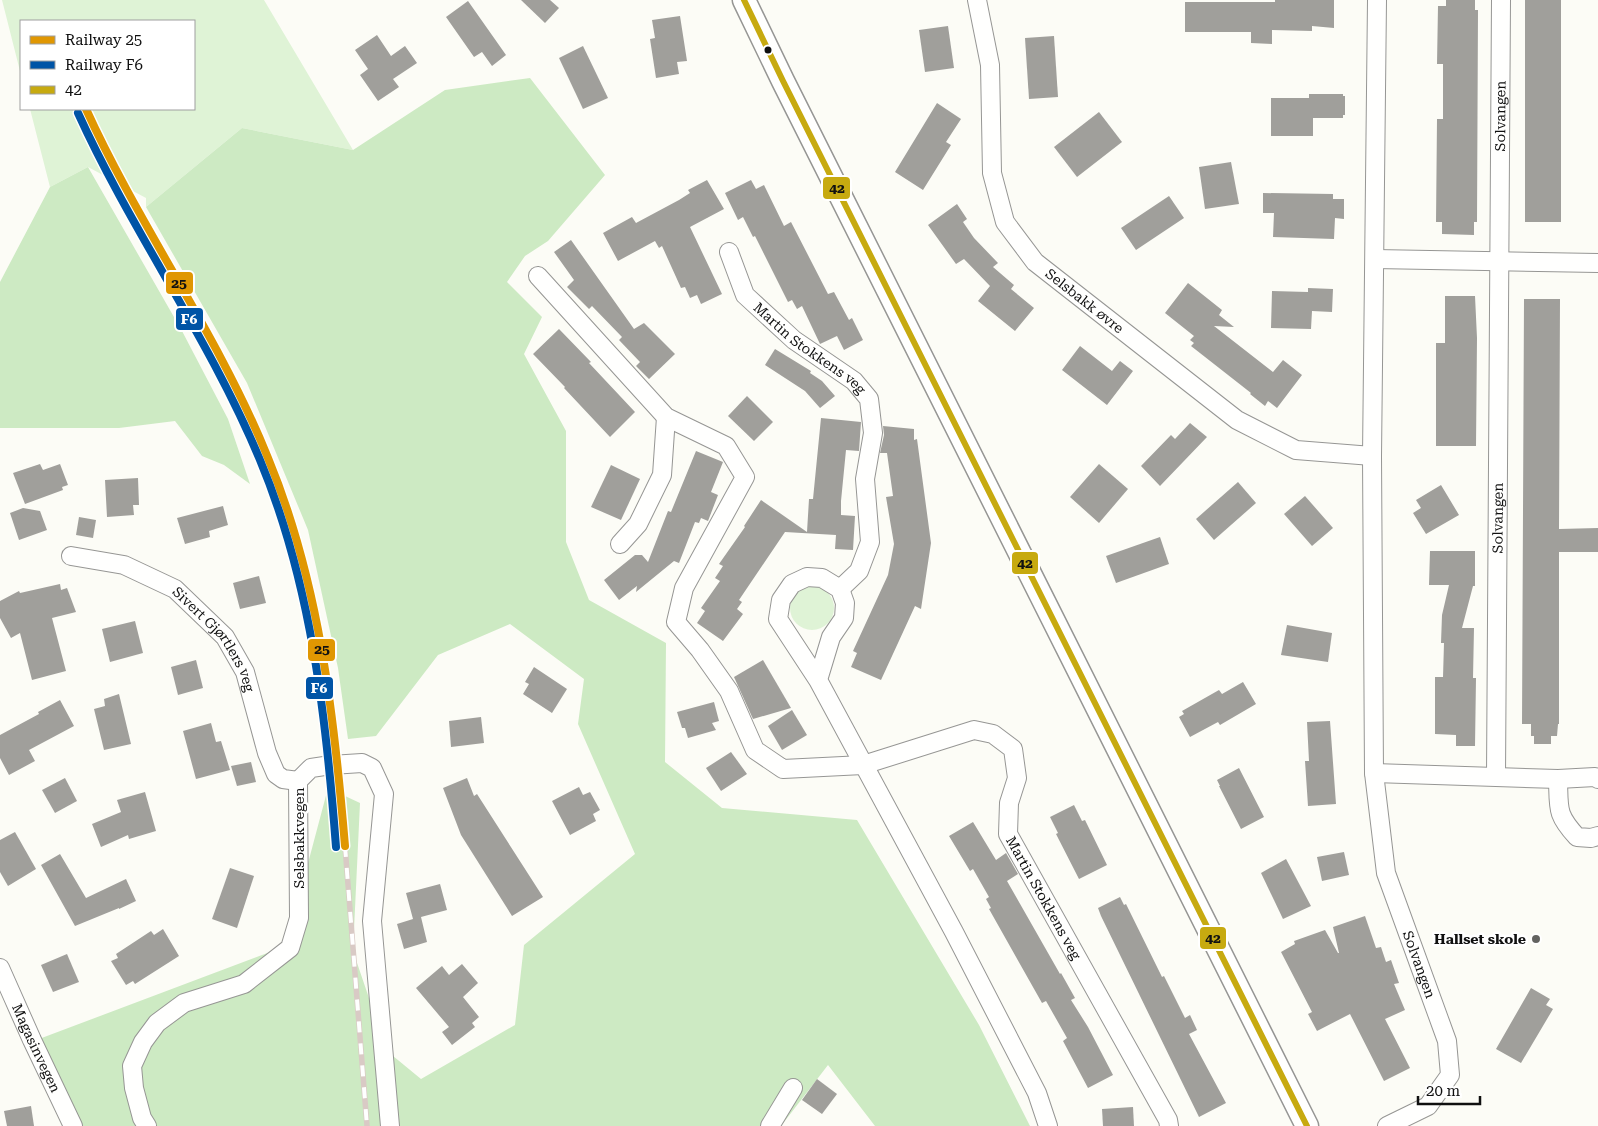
<svg xmlns="http://www.w3.org/2000/svg" width="1598" height="1126" font-family="'Roboto Serif',serif">
<style>
.green{fill:#dff3d6}
.forest{fill:#cdeac3}
.building{fill:#a09f9b}
.lines{fill:none;stroke-linecap:round;stroke-linejoin:round}
.minor-casing{stroke:#969694;stroke-width:20}
.tertiary-casing{stroke:#969694;stroke-width:25}
.minor{stroke:#fffffe;stroke-width:18}
.tertiary{stroke:#fffffe;stroke-width:22}
.rail-casing{stroke:#d9cac5;stroke-width:5.5}
.rail{stroke:#fff;stroke-width:4;stroke-dasharray:11;stroke-linecap:butt}
.bus-1-casing{stroke:#fff;stroke-width:10}
.bus-1{stroke:#c7aa10;stroke-width:6}
.rail-1-casing{stroke:#fff;stroke-width:11}
.rail-2-casing{stroke:#fff;stroke-width:11}
.rail-1{stroke:#e09702;stroke-width:8}
.rail-2{stroke:#0054a6;stroke-width:8}
.bus-dot{fill:#101010;stroke:#fff;stroke-width:2}
.poi-dot{fill:#636360;stroke:#fff;stroke-width:2}
.labels{text-anchor:middle;stroke-width:5;stroke-linejoin:round;paint-order:stroke}
.street-label{font-size:14px;fill:#101010;stroke:#fff}
.poi-label{font-size:14px;font-weight:bold;fill:#101010;stroke:#fff;text-anchor:end}
.line-badge{stroke:#fff;stroke-width:2}
.badge-label{font-size:14px;text-anchor:middle;font-weight:bold;fill:#fff}
.pale-badge-label{font-size:14px;text-anchor:middle;font-weight:bold;fill:#111}
</style>
<rect width="100%" height="100%" fill="#fcfcf6"/>
<g class="green">
<polygon points="2,0 264,0 353,150 242,128 146,207 146,198 88,167 50,187 30,109 194,109 194,21 21,21 21,75"/>
<circle cx="812" cy="608" r="22"/>
</g>
<g class="forest">
<polygon points="530,78 605,175 548,241 525,256 507,282 542,317 524,354 566,431 566,542 589,600 666,643 665,762 722,808 857,820 979,1025 1030,1126 875,1126 828,1065 781,1126 83,1126 39,1039 286,946 328,788 360,803 353,951 387,1051 421,1079 515,1025 524,945 635,854 578,724 584,679 510,624 438,655 376,736 348,739 338,668 308,530 247,383 146,207 242,128 353,150 445,90"/>
<polygon points="88,167 182,331 228,419 250,484 224,465 202,456 175,421 119,428 0,428 0,282 50,187"/>
</g>
<g class="building">
<polygon points="521,0 550,0 559,8 545,23"/>
<polygon points="1275,0 1334,0 1334,28 1312,26 1312,31 1272,30 1272,44 1251,43 1251,32 1185,32 1185,2 1275,2"/>
<polygon points="1446,0 1475,0 1475,10 1478,10 1477,222 1474,222 1474,235 1442,234 1442,222 1436,222 1437,119 1443,119 1443,64 1437,64 1438,6 1446,6"/>
<rect x="1525" y="0" width="36" height="222"/>
<polygon points="468,1 506,55 492,66 482,52 474,57 446,17"/>
<polygon points="680,16 687,61 677,62 679,74 656,78 650,39 655,38 652,20"/>
<polygon points="948,26 954,68 925,72 919,30"/>
<polygon points="377,35 391,56 405,46 417,63 393,79 399,87 378,101 360,75 368,69 355,50"/>
<polygon points="1054,36 1058,97 1029,99 1025,38"/>
<polygon points="583,46 608,98 583,109 559,58"/>
<polygon points="1309,94 1343,94 1343,96 1345,96 1345,115 1343,115 1343,118 1313,118 1313,136 1271,136 1271,98 1309,98"/>
<polygon points="937,103 961,119 946,142 951,145 923,190 895,172"/>
<polygon points="1099,112 1122,142 1077,177 1054,147"/>
<polygon points="1231,162 1239,204 1205,209 1199,167"/>
<polygon points="707,180 724,209 690,227 722,294 701,304 697,295 690,298 685,287 681,288 662,246 659,248 655,241 618,261 603,233 632,217 636,223 679,200 690,193 688,190"/>
<polygon points="751,180 756,189 764,185 784,226 791,222 828,294 834,292 849,320 852,318 863,340 844,350 837,336 820,344 802,306 797,309 792,300 788,302 755,236 753,237 743,217 738,220 725,193"/>
<polygon points="1263,193 1333,194 1333,199 1344,199 1344,219 1335,218 1334,239 1273,237 1274,213 1263,213"/>
<polygon points="1169,196 1184,218 1136,250 1121,228"/>
<polygon points="957,204 967,219 963,222 974,238 998,263 993,267 1014,285 1011,289 1034,308 1015,331 978,301 990,286 964,259 956,264 928,225"/>
<polygon points="571,240 634,329 644,323 675,354 649,379 636,366 640,362 619,340 622,337 592,306 589,309 567,287 574,280 554,252"/>
<polygon points="1188,283 1222,310 1219,315 1234,327 1214,326 1273,372 1283,360 1302,375 1277,408 1268,401 1265,406 1250,394 1251,393 1191,346 1194,343 1190,340 1194,336 1165,313"/>
<polygon points="1308,288 1333,289 1332,312 1312,311 1311,329 1271,328 1272,291 1308,292"/>
<polygon points="1445,296 1475,296 1477,338 1476,446 1436,446 1436,343 1445,343"/>
<polygon points="1524,299 1560,299 1559,529 1598,528 1598,552 1559,552 1559,724 1558,724 1557,736 1551,736 1551,744 1534,744 1534,736 1531,736 1531,724 1522,724"/>
<polygon points="559,329 591,362 589,363 635,412 610,437 564,388 565,387 533,354"/>
<polygon points="1080,346 1112,371 1120,361 1133,371 1107,405 1062,370"/>
<polygon points="775,349 811,371 810,373 822,381 835,396 820,408 805,391 765,365"/>
<polygon points="747,396 773,422 754,441 728,416"/>
<polygon points="821,418 861,422 859,451 846,450 841,501 841,515 855,516 853,550 835,549 836,535 785,532 739,600 742,602 737,609 743,614 723,641 697,623 705,611 701,608 720,581 715,578 723,566 719,564 745,527 744,526 761,500 807,532 809,499 813,499"/>
<polygon points="1190,423 1207,437 1160,486 1141,466 1171,435 1175,439"/>
<polygon points="883,426 914,429 914,440 917,439 931,543 921,609 915,606 881,680 851,667 857,653 853,651 888,575 894,544 886,497 893,496 887,453 880,453 884,435"/>
<polygon points="696,451 723,462 711,492 718,495 708,521 701,518 699,523 695,522 679,563 674,561 636,592 637,586 619,600 604,580 635,555 642,555 648,562 668,511 671,512"/>
<polygon points="40,464 43,470 60,464 68,485 62,487 63,490 25,504 13,473"/>
<polygon points="1099,464 1128,489 1099,523 1070,497"/>
<polygon points="611,465 640,479 621,520 591,507"/>
<polygon points="138,478 139,505 133,505 134,515 107,517 105,480"/>
<polygon points="1238,482 1256,503 1214,540 1196,519"/>
<polygon points="1441,485 1459,515 1426,534 1413,513 1421,508 1416,500"/>
<polygon points="1305,496 1333,528 1312,546 1284,514"/>
<polygon points="223,506 228,525 209,531 210,537 185,544 177,518"/>
<polygon points="23,508 40,511 47,530 19,540 10,513"/>
<polygon points="79,517 96,520 93,538 76,535"/>
<polygon points="1160,537 1169,564 1116,583 1106,556"/>
<polygon points="1430,551 1475,551 1475,586 1473,586 1462,628 1474,628 1473,678 1476,678 1475,746 1456,746 1456,735 1435,734 1435,677 1443,677 1444,643 1441,643 1442,615 1449,585 1429,585"/>
<polygon points="259,576 266,603 240,609 233,583"/>
<polygon points="60,584 61,590 67,588 76,612 52,618 66,671 32,680 20,633 11,638 0,618 0,601 19,591 20,593"/>
<polygon points="135,621 143,653 110,662 102,629"/>
<polygon points="1287,625 1332,633 1328,662 1281,655"/>
<polygon points="196,660 203,688 178,695 171,667"/>
<polygon points="763,660 791,708 753,719 734,677"/>
<polygon points="534,667 567,689 552,713 523,694 529,684 525,682"/>
<polygon points="1243,682 1256,704 1220,725 1218,722 1190,737 1179,717 1184,714 1182,711 1219,690 1222,694"/>
<polygon points="119,694 131,744 104,750 94,709 105,706 104,699"/>
<polygon points="60,700 74,726 29,750 35,761 9,775 0,758 0,735 39,714 38,712"/>
<polygon points="714,702 719,721 712,723 716,730 688,738 685,728 682,728 677,712"/>
<polygon points="792,710 807,735 782,750 768,726"/>
<polygon points="481,717 484,743 451,747 449,721"/>
<polygon points="1330,721 1336,804 1308,806 1305,761 1309,761 1307,722"/>
<polygon points="211,723 216,742 221,741 230,770 196,779 183,731"/>
<polygon points="731,752 747,774 721,791 706,768"/>
<polygon points="251,762 256,782 237,786 231,766"/>
<polygon points="1239,768 1264,817 1241,829 1219,786 1220,786 1217,780"/>
<polygon points="65,778 77,801 55,813 42,790"/>
<polygon points="467,778 474,796 477,794 543,897 512,916 461,835 443,788"/>
<polygon points="579,787 583,795 590,792 600,810 593,814 596,821 570,835 552,801"/>
<polygon points="145,792 156,831 129,839 128,835 101,847 92,824 121,812 117,800"/>
<polygon points="1074,805 1082,821 1085,820 1107,865 1079,879 1056,834 1058,833 1050,817"/>
<polygon points="973,822 996,860 1006,853 1018,874 1007,881 1060,974 1061,973 1075,998 1071,1000 1088,1027 1113,1075 1088,1088 1063,1041 1067,1038 1046,1001 1042,1003 989,909 991,908 986,899 989,897 973,869 970,871 949,836"/>
<polygon points="15,832 36,869 8,886 0,872 0,840"/>
<polygon points="1344,852 1349,875 1322,881 1317,857"/>
<polygon points="60,854 86,898 126,879 136,901 119,909 119,908 75,926 41,865"/>
<polygon points="1286,859 1311,906 1283,919 1261,873"/>
<polygon points="230,868 254,876 237,928 212,919"/>
<polygon points="440,884 447,910 421,917 427,942 404,949 397,924 413,919 406,893"/>
<polygon points="1120,897 1124,905 1126,904 1162,977 1164,976 1185,1018 1190,1015 1197,1030 1189,1034 1226,1103 1199,1117 1101,916 1098,908"/>
<polygon points="1365,916 1376,948 1381,947 1386,962 1391,960 1399,983 1394,984 1405,1010 1385,1019 1410,1068 1384,1081 1350,1014 1317,1031 1308,1014 1312,1012 1281,952 1295,944 1294,941 1325,930 1338,953 1339,953 1333,927"/>
<polygon points="163,929 179,956 135,984 133,981 126,985 111,961 118,958 116,954 151,931 154,935"/>
<polygon points="67,954 79,982 53,992 41,965"/>
<polygon points="462,964 478,983 463,997 479,1017 472,1023 475,1027 452,1045 442,1032 449,1027 416,988 442,966 449,975"/>
<polygon points="1531,988 1550,999 1546,1005 1553,1009 1521,1063 1496,1049"/>
<polygon points="817,1079 837,1094 822,1114 802,1100"/>
<polygon points="31,1106 34,1126 7,1126 4,1111"/>
<polygon points="1133,1107 1134,1126 1103,1126 1102,1109"/>
</g>
<g class="lines">
<g class="minor-casing">
<g id="minor">
<path id="s1" d="M977 0 990 65 992 173 1005 222 1035 262 1237 420 1296 450 1372 456"/>
<path id="s2" d="M1377 0 1372 456 1374 773 1386 873 1447 1041 1450 1075 1428 1106 1387 1126"/>
<path id="s3" d="M729 252 745 295 794 340 854 381 869 399 873 433 865 479 870 542 859 571 840 589"/>
<polyline points="1375,259 1598,263"/>
<path id="s4" d="M538 276 666 417 726 446 745 477 684 588 676 622 700 650 729 691 755 750 783 769 863 765 974 730 993 734 1013 749 1017 778 1009 803 1008 834 1168 1120 1169 1126"/>
<polyline points="620,544 638,524 662,475 666,417"/>
<path id="s5" d="M71 556 124 565 175 589 225 637 245 672 267 753 276 774 283 779 298 781"/>
<polyline points="818,680 831,637 844,618 845,603 840,589 822,578 807,577 792,584 781,600 778,619 818,680 954,932 1037,1093 1048,1126"/>
<polyline points="1374,773 1558,779 1595,777 1598,779"/>
<path id="s6" d="M1496 776 1501 0"/>
<path d="M1558 779C1559 809 1556 814 1577 837L1591 838 1598 836"/>
<path id="s7" d="M0 968 32 1040 73 1126"/>
<polyline points="147,1126 142,1118 134,1088 132,1066 143,1042 157,1023 184,1003 244,984 290,948 299,918 298,781 311,768 331,765 362,763 372,768 384,794 372,921 390,1126"/>
<polyline points="770,1126 793,1088"/>
</g>
</g>
<g class="tertiary-casing">
<polyline id="tertiary" points="744,0 783,81 1307,1126"/>
</g>
<use href="#minor" class="minor"/>
<use href="#tertiary" class="tertiary"/>
<g class="rail-casing">
<polyline id="rail" points="345,846 367,1126"/>
</g>
<use href="#rail" class="rail"/>
<g class="bus-1-casing">
<polyline id="bus-1" points="744,0 783,81 1307,1126"/>
</g>
<use href="#bus-1" class="bus-1"/>
<g class="rail-1-casing">
<path id="rail-1" d="M86 109C140 228 219 336 268 458 319 581 334 714 345 846"/>
</g>
<g class="rail-2-casing">
<path id="rail-2" d="M78 113C132 232 210 339 260 460 311 582 326 716 336 847"/>
</g>
<use href="#rail-1" class="rail-1"/>
<use href="#rail-2" class="rail-2"/>
</g>
<circle class="bus-dot" cx="768" cy="50" r="4.5"/>
<circle class="poi-dot" cx="1536" cy="939" r="5"/>
<g class="labels">
<g class="street-label">
<text dy="5" stroke="none"><textPath href="#s6" startOffset="660">Solvangen</textPath></text>
<text dy="5" stroke="none"><textPath href="#s1" startOffset="338">Selsbakk øvre</textPath></text>
<text dy="5" stroke="none"><textPath href="#s3" startOffset="130">Martin Stokkens veg</textPath></text>
<text dy="5" stroke="none"><textPath href="#s6" startOffset="258">Solvangen</textPath></text>
<text dy="5" stroke="none"><textPath href="#s5" startOffset="175">Sivert Gjørtlers veg</textPath></text>
<text transform="translate(299 838) rotate(-90)" y="5">Selsbakkvegen</text>
<text dy="5" stroke="none"><textPath href="#s4" startOffset="1041">Martin Stokkens veg</textPath></text>
<text dy="5" stroke="none"><textPath href="#s2" startOffset="971">Solvangen</textPath></text>
<text dy="5" stroke="none"><textPath href="#s7" startOffset="88">Magasinvegen</textPath></text>
</g>
<g class="poi-label">
<text x="1526" y="944">Hallset skole</text>
</g>
</g>
<g class="line-badge">
<rect x="822" y="176" width="29" height="24" rx="5" fill="#c7aa10"/>
<rect x="165" y="271" width="29" height="24" rx="5" fill="#e09702"/>
<rect x="175" y="307" width="29" height="24" rx="5" fill="#0054a6"/>
<rect x="1011" y="551" width="28" height="24" rx="5" fill="#c7aa10"/>
<rect x="307" y="638" width="29" height="24" rx="5" fill="#e09702"/>
<rect x="305" y="676" width="29" height="24" rx="5" fill="#0054a6"/>
<rect x="1199" y="926" width="28" height="24" rx="5" fill="#c7aa10"/>
</g>
<g class="badge-label">
<text x="189" y="324">F6</text>
<text x="319" y="693">F6</text>
</g>
<g class="pale-badge-label">
<text x="837" y="193">42</text>
<text x="179" y="288">25</text>
<text x="1025" y="568">42</text>
<text x="322" y="654">25</text>
<text x="1213" y="943">42</text>
</g>
<rect x="20" y="20" width="175" height="90" fill="#ffffff" stroke="#9f9f9f"/>
<rect x="30" y="36" width="25" height="8" fill="#e09702" stroke="#9f9f9f"/>
<text x="65" y="45" font-size="15" fill="#101010">Railway 25</text>
<rect x="30" y="61" width="25" height="8" fill="#0054a6" stroke="#9f9f9f"/>
<text x="65" y="70" font-size="15" fill="#101010">Railway F6</text>
<rect x="30" y="86" width="25" height="8" fill="#c7aa10" stroke="#9f9f9f"/>
<text x="65" y="95" font-size="15" fill="#101010">42</text>
<path d="M1418 1096v8h62v-8" fill="none" stroke="#101010" stroke-width="2.5"/>
<text x="1426" y="1096" font-size="15" fill="#101010" stroke="#ffffff" stroke-width="4" paint-order="stroke">20 m</text>
</svg>
